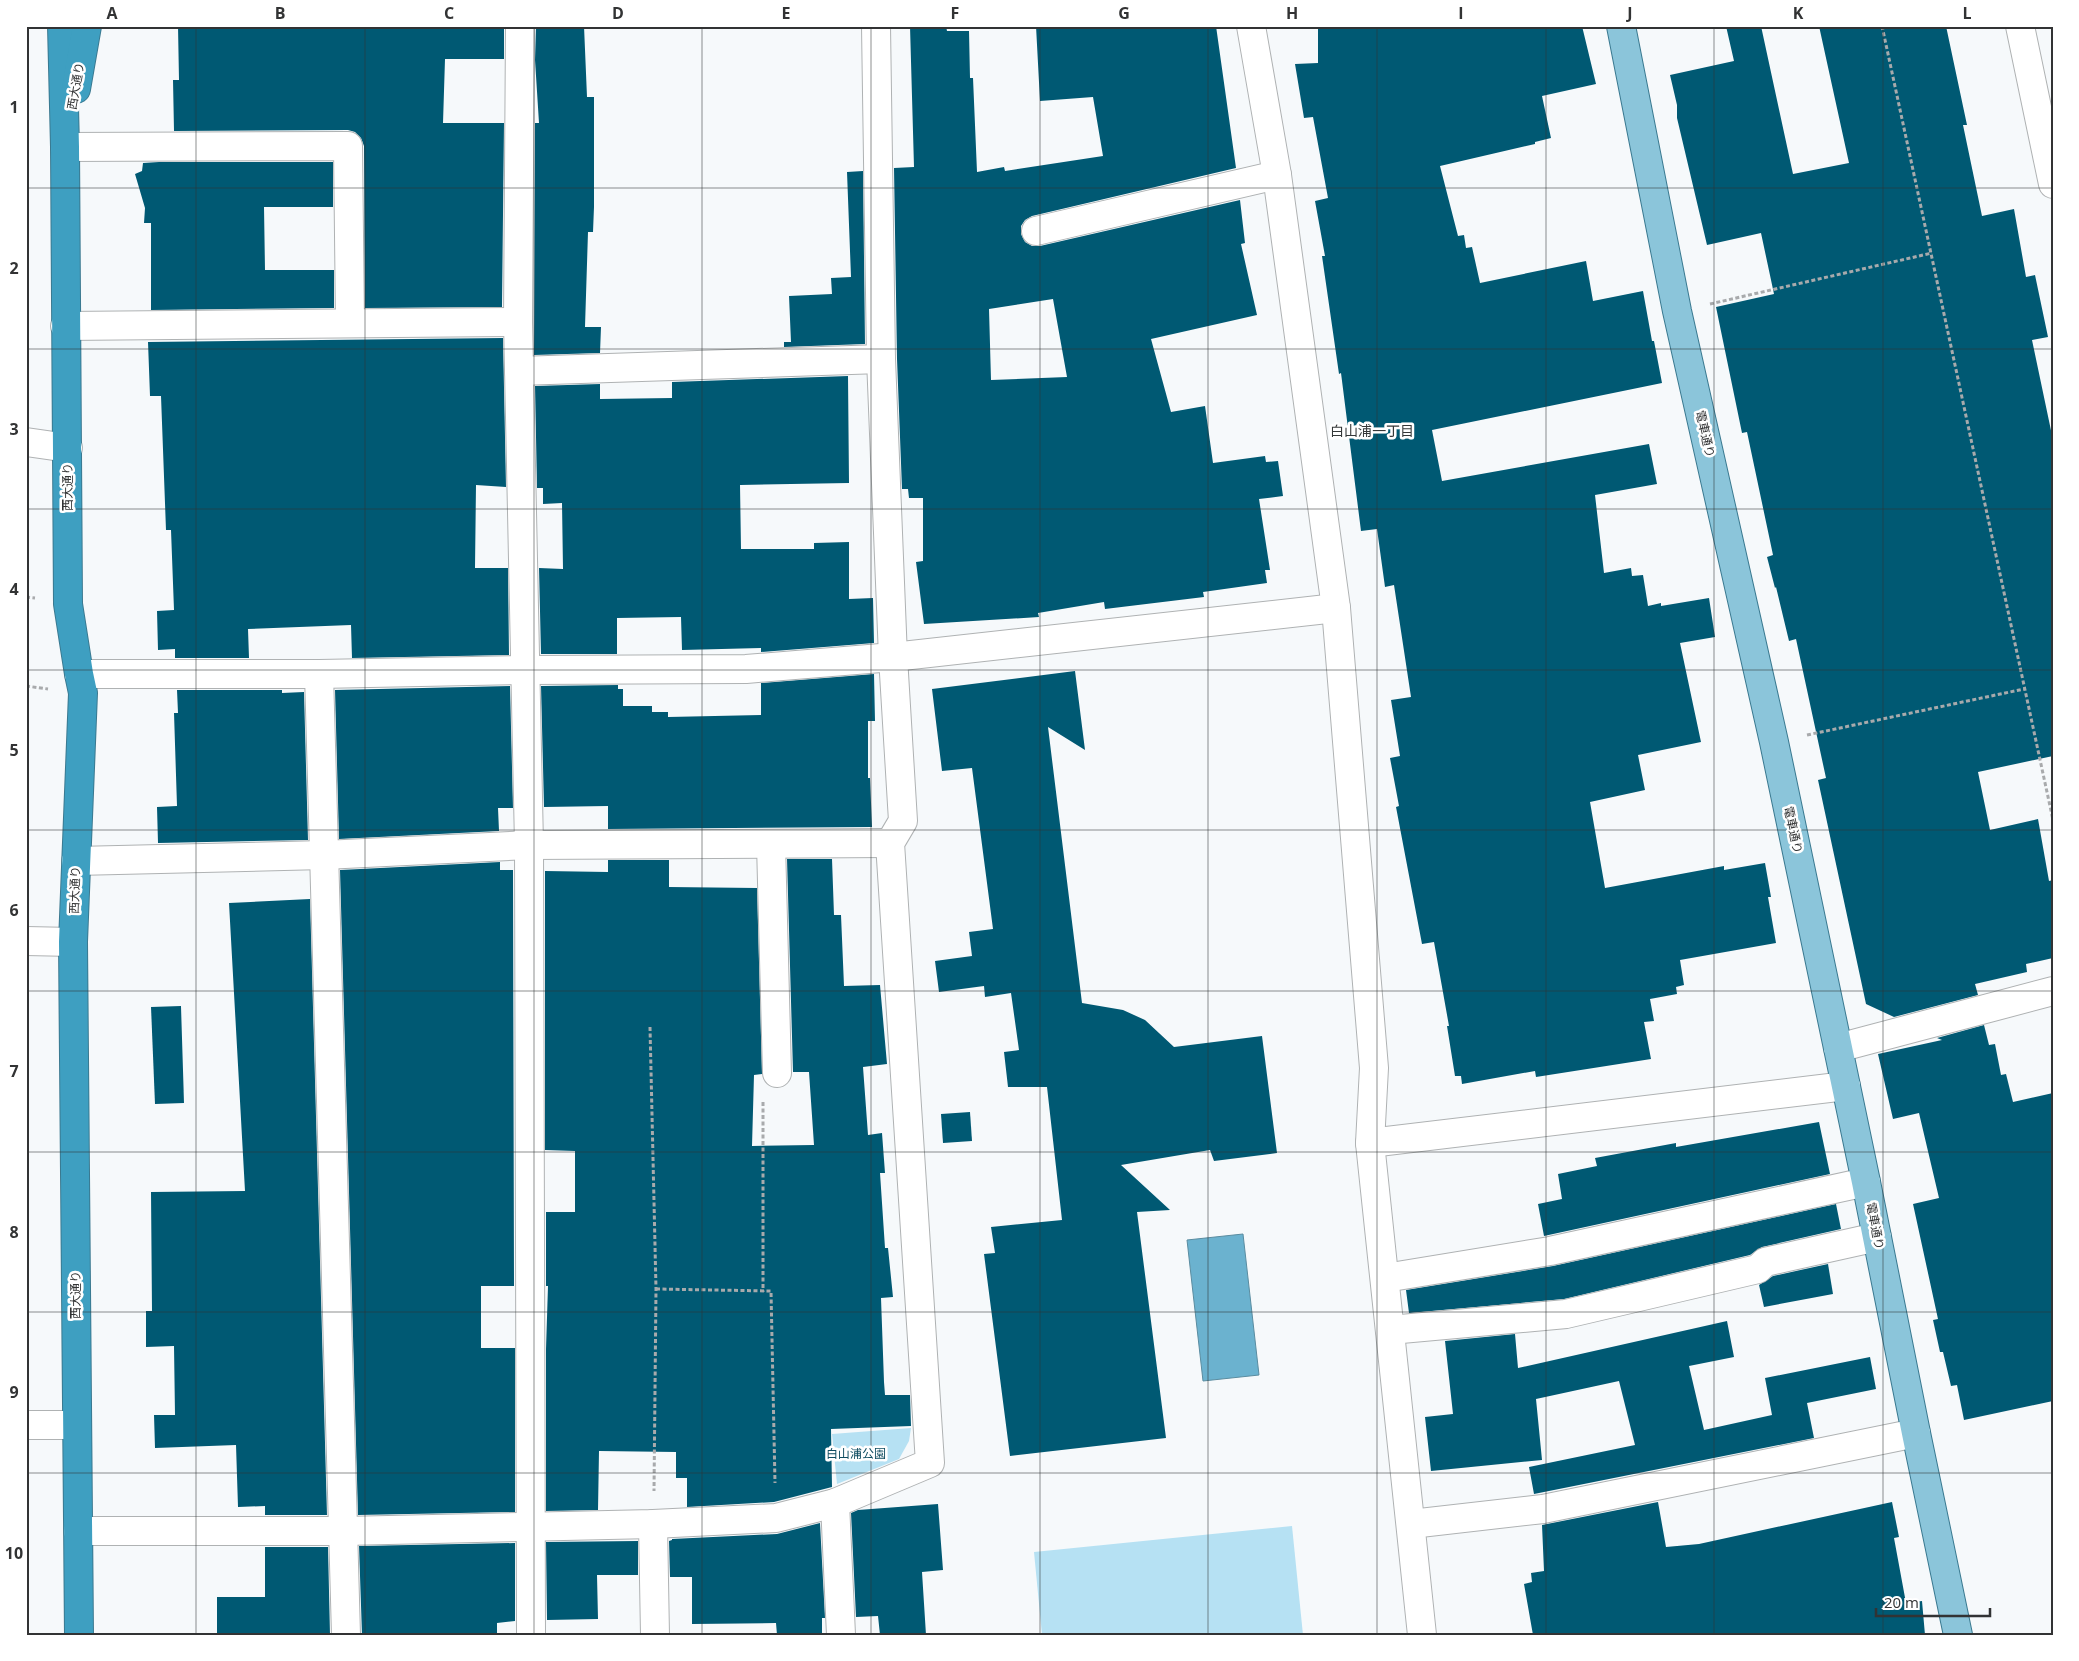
<svg xmlns="http://www.w3.org/2000/svg" width="2079" height="1661" font-family="'Open Sans','Noto Sans JP',sans-serif">
<style>
.green{fill:#b6e1f3}
.water{fill:#6bb2cf;stroke:#5a8ca0}
.building{fill:#005973;fill-rule:evenodd}
.lines{fill:none;stroke-linecap:round;stroke-linejoin:round}
.minor-casing{stroke:#afb2b3;stroke-width:30}
.major-casing{stroke:#3a7990;stroke-width:30}
.highway-casing{stroke:#3a7990;stroke-width:30}
.path{stroke:#a8aaac;stroke-width:3;stroke-dasharray:4 2.5;stroke-linecap:butt}
.minor{stroke:#fff;stroke-width:28}
.major{stroke:#8bc5da;stroke-width:28}
.highway{stroke:#3e9fc1;stroke-width:28}
.grid{fill:none;stroke:#323334;stroke-width:1;stroke-opacity:0.55}
.labels{text-anchor:middle;stroke-width:5;stroke-linejoin:round;paint-order:stroke}
.street-label{font-size:12px;fill:#323334;stroke:#fff}
.park-label{font-size:12px;fill:#0e4c60;stroke:#fff}
.neighbourhood-label{font-size:14px;fill:#353839;stroke:#fff}
.neatline{fill:none;stroke:#323334;stroke-width:2}
.grid-label{font-size:16px;text-anchor:middle;font-weight:bold;fill:#323334}
</style>
<rect width="100%" height="100%" fill="#f6f9fb"/>
<g class="green">
<polygon points="911,1428 909,1441 899,1459 837,1484 832,1434"/>
<polygon points="1292,1526 1303,1635 1042,1635 1034,1552"/>
</g>
<polygon class="water" points="1243,1234 1259,1375 1203,1381 1187,1240"/>
<g class="building">
<polygon points="178,26 504,26 504,59 445,59 443,123 504,123 502,307 365,308 364,146 361,138 355,132 348,130 174,131 173,80 179,80"/>
<polygon points="536,26 584,26 587,97 594,97 594,207 593,232 588,232 585,327 601,327 600,353 534,355 535,123 539,123 535,60"/>
<path d="M910 26H946L947 31H969L970 78H973L977 172 1004 167 1005 171 1103 156 1093 97 1040 101 1036 26H1216L1236 168 1032 216 1025 220 1021 226V234L1025 242 1032 246H1040L1240 200 1245 243 1241 244 1257 315 1151 339 1171 412 1205 406 1213 463 1265 456 1266 462 1278 461 1283 496 1259 499 1270 570H1265L1267 583 1203 592 1204 597 1105 609 1104 602 1038 613 1039 617 924 624 916 562 923 561V498H909L908 489H902L897 359 894 168 914 167ZM1053 299 1067 377 991 380 989 309Z"/>
<polygon points="1318,26 1582,26 1596,84 1542,96 1551,138 1535,142 1535,144 1440,166 1458,236 1464,235 1466,248 1472,247 1480,283 1586,261 1593,301 1643,291 1652,341 1654,341 1662,383 1432,430 1442,481 1649,444 1657,484 1595,495 1604,573 1631,568 1632,576 1643,575 1648,606 1661,603 1661,606 1709,598 1715,637 1680,643 1701,742 1638,755 1645,790 1590,802 1605,888 1724,866 1724,870 1765,863 1771,897 1768,897 1776,943 1680,960 1684,985 1676,987 1677,994 1650,999 1654,1021 1644,1022 1651,1059 1536,1077 1535,1071 1462,1084 1461,1076 1455,1076 1447,1026 1449,1026 1434,942 1422,944 1396,807 1399,806 1390,758 1400,756 1391,700 1411,697 1394,585 1385,587 1377,529 1361,531 1341,373 1339,374 1322,256 1325,256 1315,201 1328,198 1313,117 1304,118 1295,64 1318,63"/>
<polygon points="1726,26 1761,26 1793,174 1849,163 1819,26 1946,26 1967,125 1963,125 1982,216 2014,209 2026,277 2035,275 2048,337 2032,340 2053,440 2053,756 1978,772 1990,830 2038,819 2049,881 2053,880 2053,958 2026,964 2027,972 1975,984 1978,995 1894,1017 1866,1004 1818,780 1826,778 1796,639 1789,641 1776,587 1775,588 1767,557 1773,555 1747,432 1742,433 1716,307 1774,294 1761,233 1707,245 1677,118 1677,105 1670,75 1734,61"/>
<polygon points="159,162 333,162 333,207 264,207 265,270 334,270 334,308 151,310 151,223 144,223 145,208 135,174 142,171 143,163"/>
<polygon points="863,171 865,344 784,347 784,342 791,342 789,296 832,294 831,278 851,277 847,172"/>
<polygon points="503,338 506,487 476,485 475,568 508,568 509,655 352,658 351,625 248,629 249,658 175,658 175,649 158,650 157,611 174,610 171,530 166,530 161,396 150,396 148,342"/>
<polygon points="848,376 849,483 740,485 741,549 814,549 814,543 849,542 849,599 873,598 874,643 761,652 761,648 682,650 681,617 617,618 617,654 541,654 539,568 563,569 562,503 543,504 543,488 537,488 535,386 600,384 600,399 672,398 672,382"/>
<polygon points="1075,671 1085,750 1048,727 1082,1003 1123,1010 1145,1020 1174,1047 1262,1036 1277,1153 1214,1161 1210,1150 1121,1165 1170,1210 1137,1212 1166,1438 1010,1456 984,1254 995,1253 991,1227 1062,1220 1047,1087 1008,1087 1004,1052 1019,1050 1011,993 985,997 984,986 939,992 935,961 972,956 969,932 993,929 972,768 942,771 932,689"/>
<polygon points="874,674 875,721 868,721 868,778 870,778 872,827 608,829 608,806 544,807 541,686 618,685 618,689 623,689 623,706 652,706 652,712 668,712 668,717 761,715 761,683"/>
<polygon points="510,686 513,808 498,808 499,831 339,839 335,690"/>
<polygon points="177,690 282,690 282,693 304,692 308,840 158,843 157,807 177,806 174,713 178,713"/>
<polygon points="787,859 832,859 834,915 841,915 844,986 880,985 887,1064 863,1067 868,1135 882,1133 885,1173 880,1173 885,1248 888,1248 893,1297 881,1298 884,1382 885,1395 910,1395 911,1426 831,1429 832,1487 774,1502 687,1507 687,1478 676,1478 676,1452 599,1451 598,1510 546,1511 546,1349 548,1286 546,1286 546,1212 575,1212 575,1151 545,1150 545,871 608,872 608,860 669,860 669,887 757,888 762,1074 754,1075 752,1146 814,1145 809,1072 793,1072"/>
<polygon points="500,862 500,870 513,870 514,1286 481,1286 481,1348 515,1348 515,1512 358,1515 340,870"/>
<polygon points="310,899 327,1515 265,1515 265,1506 238,1507 236,1445 155,1448 154,1415 175,1415 174,1346 146,1347 146,1311 152,1311 151,1192 245,1191 229,903"/>
<polygon points="181,1006 184,1103 155,1104 151,1007"/>
<polygon points="1984,1025 1989,1045 1995,1044 2001,1075 2006,1074 2013,1102 2053,1093 2053,1401 1964,1420 1957,1385 1951,1386 1943,1352 1940,1352 1933,1320 1938,1319 1913,1204 1939,1198 1919,1113 1893,1119 1878,1054 1942,1040 1937,1038"/>
<polygon points="970,1112 972,1141 943,1143 941,1114"/>
<polygon points="1819,1122 1830,1174 1544,1236 1538,1204 1562,1199 1558,1174 1597,1166 1595,1158 1676,1143 1676,1147"/>
<polygon points="1836,1204 1841,1229 1762,1247 1750,1255 1564,1299 1409,1313 1406,1290 1553,1266"/>
<polygon points="1828,1264 1833,1294 1764,1307 1759,1285 1773,1276"/>
<polygon points="1727,1321 1734,1357 1689,1366 1704,1430 1772,1415 1765,1378 1870,1357 1876,1389 1807,1403 1814,1438 1534,1494 1529,1467 1635,1445 1619,1381 1536,1399 1542,1460 1431,1471 1425,1417 1453,1414 1445,1341 1515,1334 1518,1368"/>
<polygon points="1658,1502 1666,1547 1699,1544 1892,1502 1899,1537 1894,1538 1906,1603 1922,1601 1925,1635 1533,1635 1524,1584 1532,1582 1531,1573 1544,1571 1542,1525"/>
<polygon points="938,1504 943,1570 922,1572 926,1635 880,1635 878,1616 856,1617 851,1513 858,1510"/>
<polygon points="820,1523 825,1618 822,1618 822,1635 777,1635 776,1623 692,1624 692,1577 670,1577 669,1541 672,1540 672,1539 777,1534"/>
<polygon points="638,1541 638,1575 597,1575 598,1619 547,1620 546,1542"/>
<polygon points="515,1543 515,1621 497,1623 497,1635 362,1635 359,1546"/>
<polygon points="265,1547 328,1547 330,1635 217,1635 217,1597 265,1597"/>
</g>
<g class="lines">
<g class="minor-casing">
<g id="minor">
<polyline points="520,26 518,322 529,845 531,1635"/>
<polyline points="1251,26 1277,175 1336,608 1374,1068 1370,1143 1846,1086"/>
<polyline points="2020,26 2053,184"/>
<polyline points="65,147 348,146 350,323"/>
<polyline points="1036,231 1277,175"/>
<polyline points="65,326 518,322"/>
<polyline points="519,371 881,359"/>
<polyline points="26,442 68,448"/>
<polyline points="79,674 319,674 526,670 746,669 893,657 1336,608"/>
<polyline points="319,674 346,1635"/>
<polyline points="771,844 777,1073"/>
<polyline points="76,861 324,855 529,845 890,843"/>
<polyline points="26,941 73,942"/>
<polyline points="1838,1048 2053,991"/>
<polyline points="1370,1143 1422,1635"/>
<polyline points="1385,1278 1550,1251 1866,1182"/>
<polyline points="1390,1330 1566,1314 1758,1269 1765,1262 1877,1237"/>
<polyline points="26,1425 77,1425"/>
<polyline points="835,1503 841,1635"/>
<polyline points="653,1524 655,1635"/>
<polyline points="1411,1524 1543,1509 1916,1433"/>
<polyline points="78,1531 344,1531 653,1524 776,1518 835,1503 930,1463 890,843 903,821 893,657 881,359 876,26"/>
</g>
</g>
<g class="major-casing">
<polyline id="major" points="1621,26 1677,311 1774,742 1866,1182 1916,1433 1958,1635"/>
</g>
<g class="highway-casing">
<g id="highway">
<polyline points="62,26 65,147 68,604 79,674 83,693 73,942 79,1635"/>
<polyline points="76,89 87,26"/>
</g>
</g>
<g class="path">
<polyline points="1882,26 2053,820"/>
<polyline points="1710,304 1932,253"/>
<polyline points="26,597 35,598"/>
<polyline points="26,686 48,689"/>
<polyline points="1807,735 2024,689"/>
<polyline points="650,1027 656,1289 654,1491"/>
<polyline points="763,1102 763,1292"/>
<polyline points="656,1289 771,1291 775,1483"/>
</g>
<use href="#minor" class="minor"/>
<use href="#major" class="major"/>
<use href="#highway" class="highway"/>
</g>
<path class="grid" d="M196 26V1635M365 26V1635M534 26V1635M702 26V1635M871 26V1635M1040 26V1635M1208 26V1635M1377 26V1635M1546 26V1635M1714 26V1635M1883 26V1635M26 188H2053M26 349H2053M26 509H2053M26 670H2053M26 830H2053M26 991H2053M26 1152H2053M26 1312H2053M26 1473H2053"/>
<g class="labels">
<g class="street-label">
<text transform="translate(76 86) rotate(-80)" y="4">西大通り</text>
<text transform="translate(1705 434) rotate(77)" y="4">電車通り</text>
<text transform="translate(68 487) rotate(-90)" y="4">西大通り</text>
<text transform="translate(1793 830) rotate(78)" y="4">電車通り</text>
<text transform="translate(75 890) rotate(-88)" y="4">西大通り</text>
<text transform="translate(1875 1226) rotate(79)" y="4">電車通り</text>
<text transform="translate(76 1295) rotate(-90)" y="4">西大通り</text>
</g>
<g class="park-label">
<text x="856" y="1458">白山浦公園</text>
</g>
<g class="neighbourhood-label">
<text x="1372" y="436">白山浦一丁目</text>
</g>
</g>
<rect width="2079" height="1661" fill="none" stroke="#ffffff" stroke-width="55"/>
<path d="M1876 1608v8h114v-8" fill="none" stroke="#323334" stroke-width="2.5"/>
<text x="1884" y="1608" font-size="15" fill="#323334" stroke="#ffffff" stroke-width="4" paint-order="stroke">20 m</text>
<rect x="28" y="28" width="2024" height="1606" class="neatline"/>
<g class="grid-label">
<text x="112" y="19">A</text>
<text x="280" y="19">B</text>
<text x="449" y="19">C</text>
<text x="618" y="19">D</text>
<text x="786" y="19">E</text>
<text x="955" y="19">F</text>
<text x="1124" y="19">G</text>
<text x="1292" y="19">H</text>
<text x="1461" y="19">I</text>
<text x="1630" y="19">J</text>
<text x="1798" y="19">K</text>
<text x="1967" y="19">L</text>
<text x="14" y="113">1</text>
<text x="14" y="274">2</text>
<text x="14" y="435">3</text>
<text x="14" y="595">4</text>
<text x="14" y="756">5</text>
<text x="14" y="916">6</text>
<text x="14" y="1077">7</text>
<text x="14" y="1238">8</text>
<text x="14" y="1398">9</text>
<text x="14" y="1559">10</text>
</g>
</svg>
